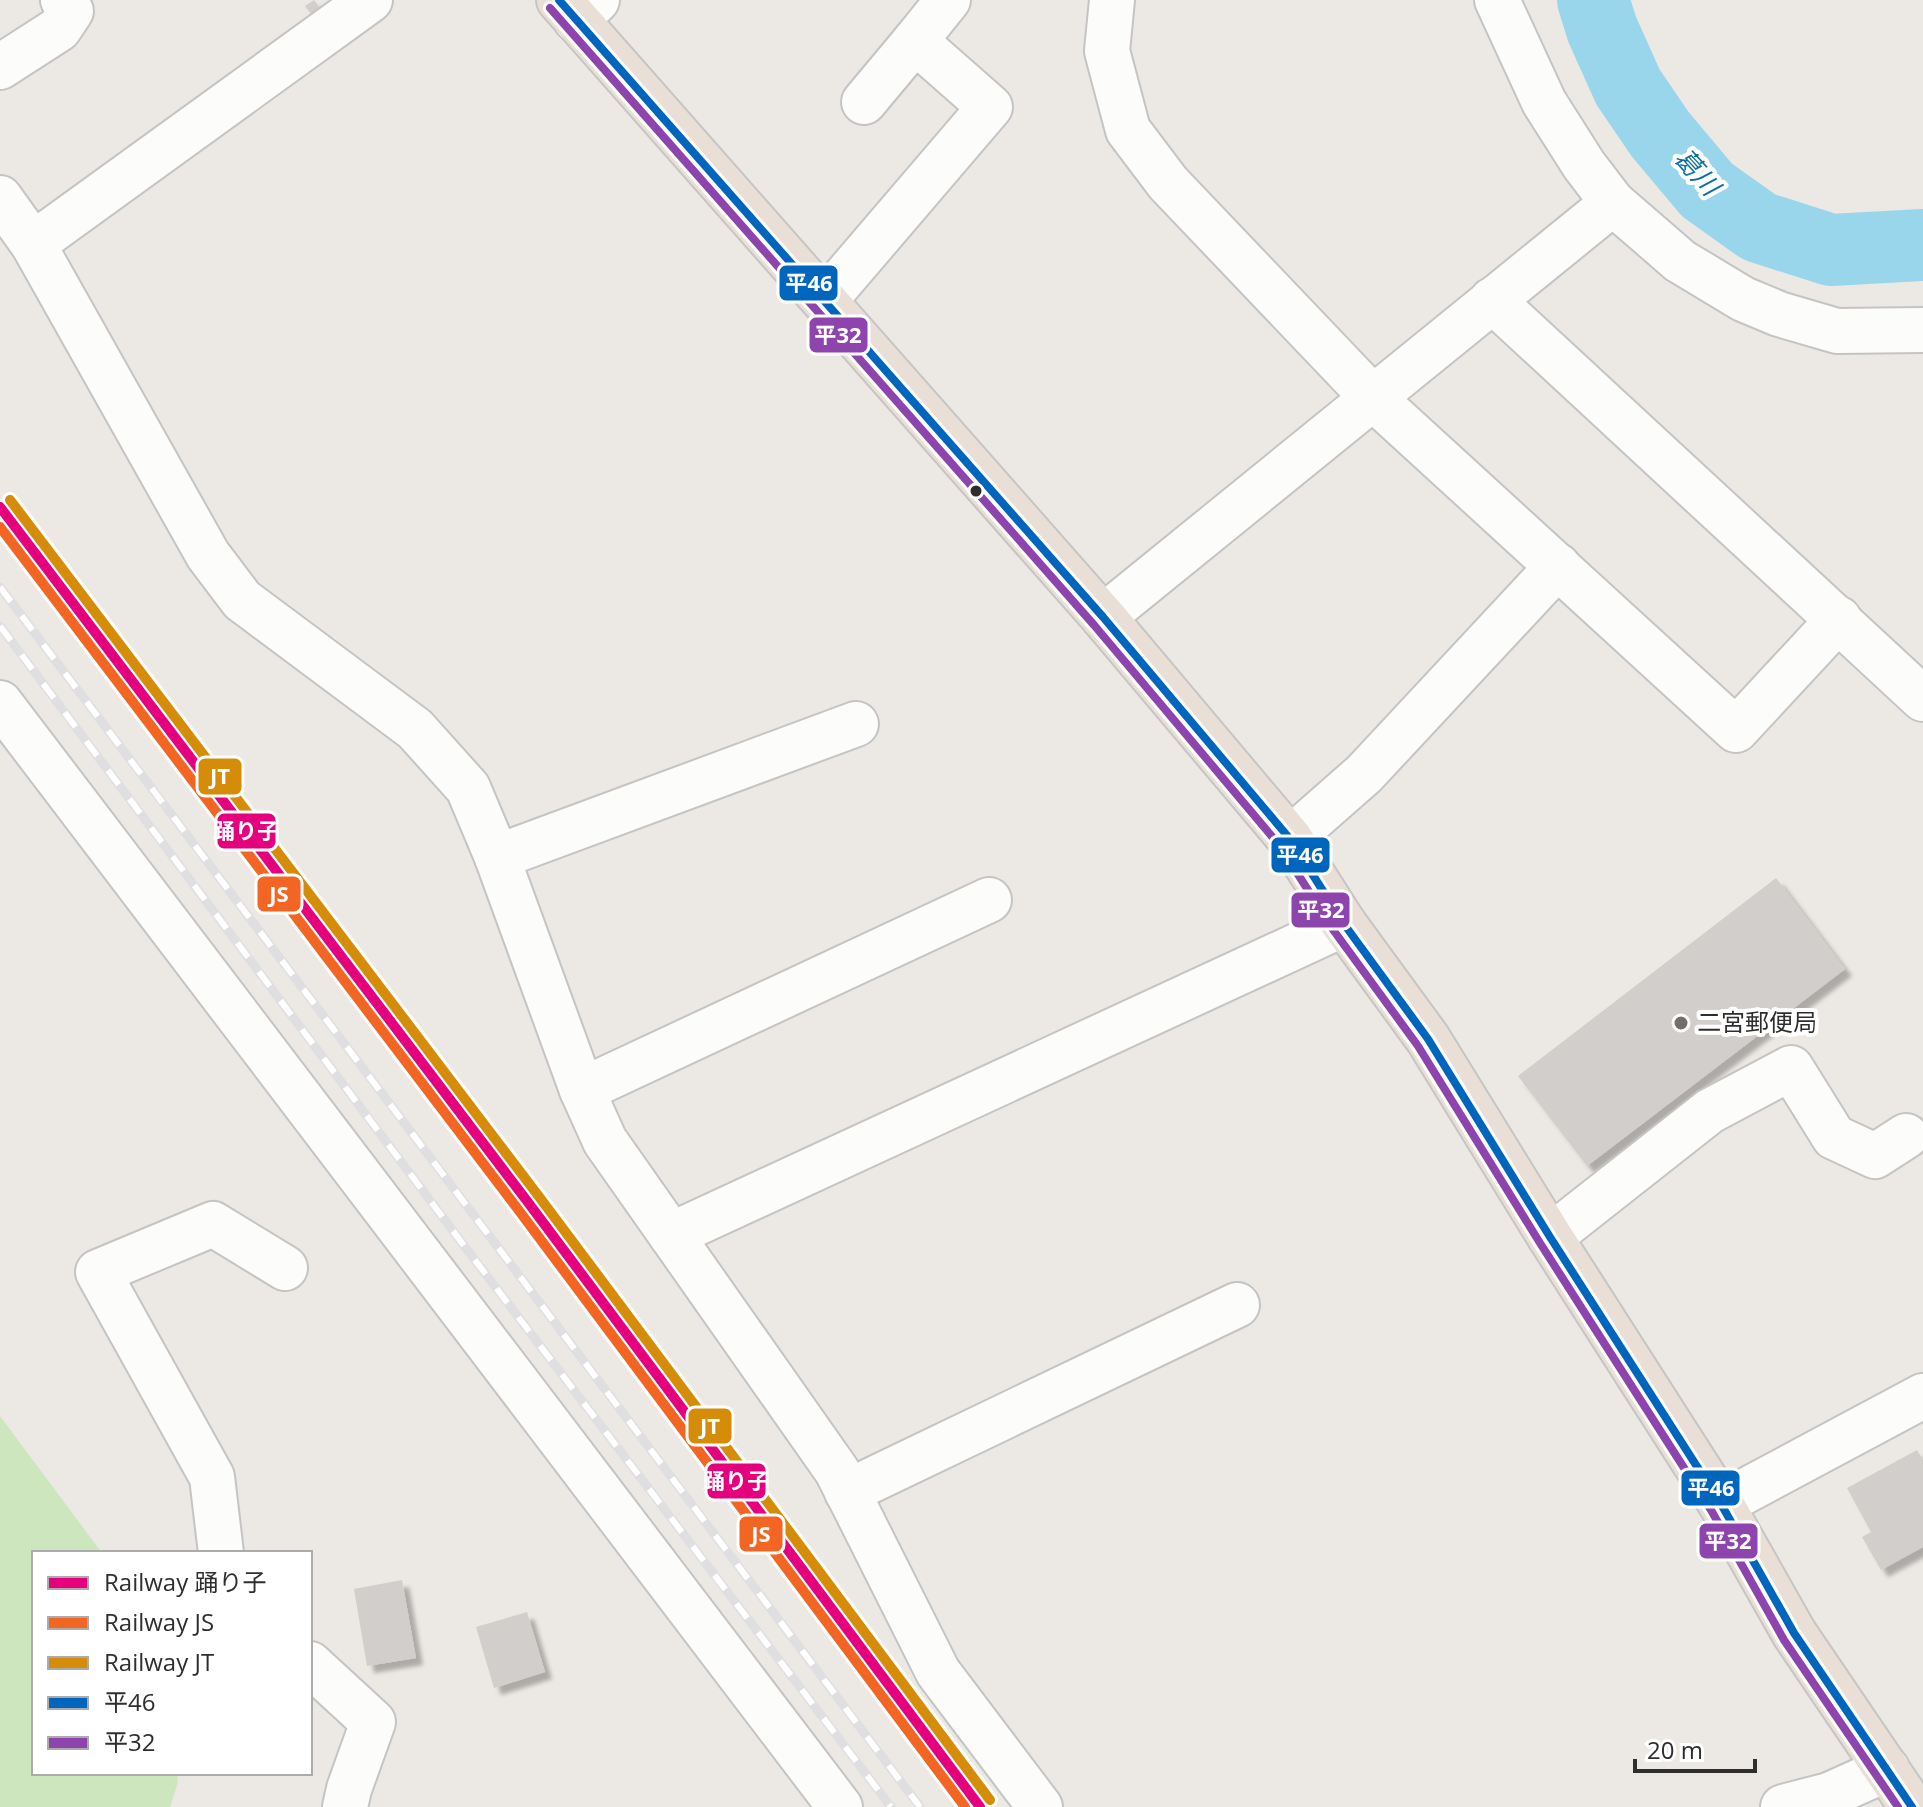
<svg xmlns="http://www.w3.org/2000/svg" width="1923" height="1807" font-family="'Open Sans','Noto Sans JP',sans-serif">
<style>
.green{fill:#cee6be}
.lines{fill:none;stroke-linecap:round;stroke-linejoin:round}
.river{stroke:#99d6ec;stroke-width:72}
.building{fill:#d1cecb;filter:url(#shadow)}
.minor-casing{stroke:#c5c4c5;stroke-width:48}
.highway-casing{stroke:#c6c5c4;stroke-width:48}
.minor{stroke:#fcfcfb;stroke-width:44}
.highway{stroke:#eadfd6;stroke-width:44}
.rail-casing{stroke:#dfdfe1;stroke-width:9}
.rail{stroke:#fff;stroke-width:6;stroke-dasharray:18;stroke-linecap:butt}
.bus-1-casing{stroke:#fff;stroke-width:14}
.bus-2-casing{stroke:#fff;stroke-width:14}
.bus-1{stroke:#0065bd;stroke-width:8}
.bus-2{stroke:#8e44ad;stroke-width:8}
.rail-1-casing{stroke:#fff;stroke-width:16}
.rail-2-casing{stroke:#fff;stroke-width:16}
.rail-3-casing{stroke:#fff;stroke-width:16}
.rail-1{stroke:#e5007d;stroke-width:10}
.rail-2{stroke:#f26522;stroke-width:10}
.rail-3{stroke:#d58d09;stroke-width:10}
.bus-dot{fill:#2e2e2e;stroke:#fff;stroke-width:3}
.poi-dot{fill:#706f6e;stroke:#fff;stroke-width:3}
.labels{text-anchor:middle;stroke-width:8;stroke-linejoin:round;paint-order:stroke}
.poi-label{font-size:24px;fill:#2e2e2e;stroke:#fff;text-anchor:start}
.water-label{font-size:26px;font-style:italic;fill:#0d6fa3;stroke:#fff}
.line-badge{stroke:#fff;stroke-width:3}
.badge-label{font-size:22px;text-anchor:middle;font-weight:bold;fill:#fff}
</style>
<defs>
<filter id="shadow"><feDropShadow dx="7" dy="7" stdDeviation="2" flood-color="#0004"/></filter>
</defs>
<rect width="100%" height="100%" fill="#ece8e4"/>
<polygon class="green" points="0,1416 102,1553 34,1553 34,1773 177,1773 178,1782 170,1807 0,1807"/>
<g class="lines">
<polyline class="river" points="1593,0 1602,29 1628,87 1660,134 1707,190 1759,227 1831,250 1923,245"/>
</g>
<g class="building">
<polygon points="314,0 332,23 323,30 305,6"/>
<polygon points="1776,878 1845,969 1587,1166 1518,1076"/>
<polygon points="1917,1450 1923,1460 1923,1547 1881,1570 1862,1537 1871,1532 1847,1488"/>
<polygon points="402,1580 416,1658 367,1666 354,1589"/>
<polygon points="527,1612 545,1672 494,1688 476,1627"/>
</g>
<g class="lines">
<g class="minor-casing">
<g id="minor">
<polyline points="1112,0 1107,51 1128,130 1168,183 1372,397 1736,730 1839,619"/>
<polyline points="1497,0 1544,102 1584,165 1613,203"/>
<polyline points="576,20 597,0"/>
<polyline points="0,67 59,29 71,11 63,0"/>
<polyline points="864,102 915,41"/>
<polyline points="0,198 33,244 208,555 242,600 415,729 468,788 497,857 582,1090 605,1141 837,1471 938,1672 1040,1807"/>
<polyline points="33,244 370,0"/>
<polyline points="825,300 990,107 915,41 948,0"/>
<polyline points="1492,300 1923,699"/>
<polyline points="1103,617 1613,203 1680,261 1743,299 1779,314 1837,331 1923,330"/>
<polyline points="0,703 840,1807"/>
<polyline points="1290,839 1364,774 1558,566"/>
<polyline points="497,857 856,724"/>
<polyline points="582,1090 989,900"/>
<polyline points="671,1235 1344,924"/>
<polyline points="1550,1237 1710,1111 1791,1068 1834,1137 1875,1156 1906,1136"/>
<polyline points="847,1492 1237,1305"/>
<polyline points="1721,1504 1923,1396"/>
<polyline points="221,1553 212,1477 98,1272 213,1224 285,1268"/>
<polyline points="310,1664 373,1722 349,1789 345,1807"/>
<polyline points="1783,1807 1829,1795 1887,1769"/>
</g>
</g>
<g class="highway-casing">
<polyline id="highway" points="559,0 1103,617 1290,839 1344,924 1428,1039 1550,1237 1721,1504 1794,1633 1912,1807"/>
</g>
<use href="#minor" class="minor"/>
<use href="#highway" class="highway"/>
<g class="rail-casing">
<g id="rail">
<polyline points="0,587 920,1807"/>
<polyline points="0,626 465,1247 891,1807"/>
</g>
</g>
<use href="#rail" class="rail"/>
<g class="bus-1-casing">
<polyline id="bus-1" points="559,0 1103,617 1290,839 1344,924 1428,1039 1550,1237 1721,1504 1794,1633 1912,1807"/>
</g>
<g class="bus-2-casing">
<polyline id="bus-2" points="550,8 1094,625 1280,846 1334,931 1418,1046 1540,1243 1711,1510 1784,1640 1898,1807"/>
</g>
<use href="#bus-1" class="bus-1"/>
<use href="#bus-2" class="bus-2"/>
<g class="rail-1-casing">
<polyline id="rail-1" points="0,507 527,1201 980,1807"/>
</g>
<g class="rail-2-casing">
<polyline id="rail-2" points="0,527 517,1208 965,1807"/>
</g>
<g class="rail-3-casing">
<polyline id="rail-3" points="10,500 537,1194 990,1800"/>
</g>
<use href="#rail-1" class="rail-1"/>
<use href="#rail-2" class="rail-2"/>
<use href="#rail-3" class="rail-3"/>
</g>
<circle class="bus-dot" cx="976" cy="491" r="7"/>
<circle class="poi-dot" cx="1681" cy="1023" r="8"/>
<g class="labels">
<g class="poi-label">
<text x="1697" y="1031">二宮郵便局</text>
</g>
<g class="water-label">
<text transform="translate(1697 172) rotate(48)" y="9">葛川</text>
</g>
</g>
<g class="line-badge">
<rect x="778" y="264" width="61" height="38" rx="8" fill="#0065bd"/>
<rect x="808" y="316" width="61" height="38" rx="8" fill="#8e44ad"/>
<rect x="197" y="757" width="46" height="39" rx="8" fill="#d58d09"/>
<rect x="216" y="812" width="61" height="38" rx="8" fill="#e5007d"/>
<rect x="1270" y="836" width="61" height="38" rx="8" fill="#0065bd"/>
<rect x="256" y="875" width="46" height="38" rx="8" fill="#f26522"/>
<rect x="1290" y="891" width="61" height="38" rx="8" fill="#8e44ad"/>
<rect x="687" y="1407" width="46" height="38" rx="8" fill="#d58d09"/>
<rect x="706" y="1462" width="61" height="38" rx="8" fill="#e5007d"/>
<rect x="1680" y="1469" width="61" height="38" rx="8" fill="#0065bd"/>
<rect x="738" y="1515" width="46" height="38" rx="8" fill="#f26522"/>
<rect x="1698" y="1522" width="61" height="38" rx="8" fill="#8e44ad"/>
</g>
<g class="badge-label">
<text x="809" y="291">平46</text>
<text x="838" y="343">平32</text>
<text x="220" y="784">JT</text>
<text x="246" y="839">踊り子</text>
<text x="1300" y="863">平46</text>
<text x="279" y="902">JS</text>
<text x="1321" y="918">平32</text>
<text x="710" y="1434">JT</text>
<text x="736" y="1489">踊り子</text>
<text x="1711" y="1496">平46</text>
<text x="761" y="1542">JS</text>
<text x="1728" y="1549">平32</text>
</g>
<rect x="32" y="1551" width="280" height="224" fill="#ffffff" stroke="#ababab" stroke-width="2"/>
<rect x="48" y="1577" width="40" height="12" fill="#e5007d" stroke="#ababab" stroke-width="2"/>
<text x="104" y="1591" font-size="24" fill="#2e2e2e">Railway 踊り子</text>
<rect x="48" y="1617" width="40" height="12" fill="#f26522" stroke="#ababab" stroke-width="2"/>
<text x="104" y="1631" font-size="24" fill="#2e2e2e">Railway JS</text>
<rect x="48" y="1657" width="40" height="12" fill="#d58d09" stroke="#ababab" stroke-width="2"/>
<text x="104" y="1671" font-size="24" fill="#2e2e2e">Railway JT</text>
<rect x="48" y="1697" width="40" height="12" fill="#0065bd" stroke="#ababab" stroke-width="2"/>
<text x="104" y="1711" font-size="24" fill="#2e2e2e">平46</text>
<rect x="48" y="1737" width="40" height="12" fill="#8e44ad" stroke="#ababab" stroke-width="2"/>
<text x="104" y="1751" font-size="24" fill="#2e2e2e">平32</text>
<path d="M1635 1759v12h120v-12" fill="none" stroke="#2e2e2e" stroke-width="4"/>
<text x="1647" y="1759" font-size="24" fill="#2e2e2e" stroke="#ffffff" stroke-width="6" paint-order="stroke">20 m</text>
</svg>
